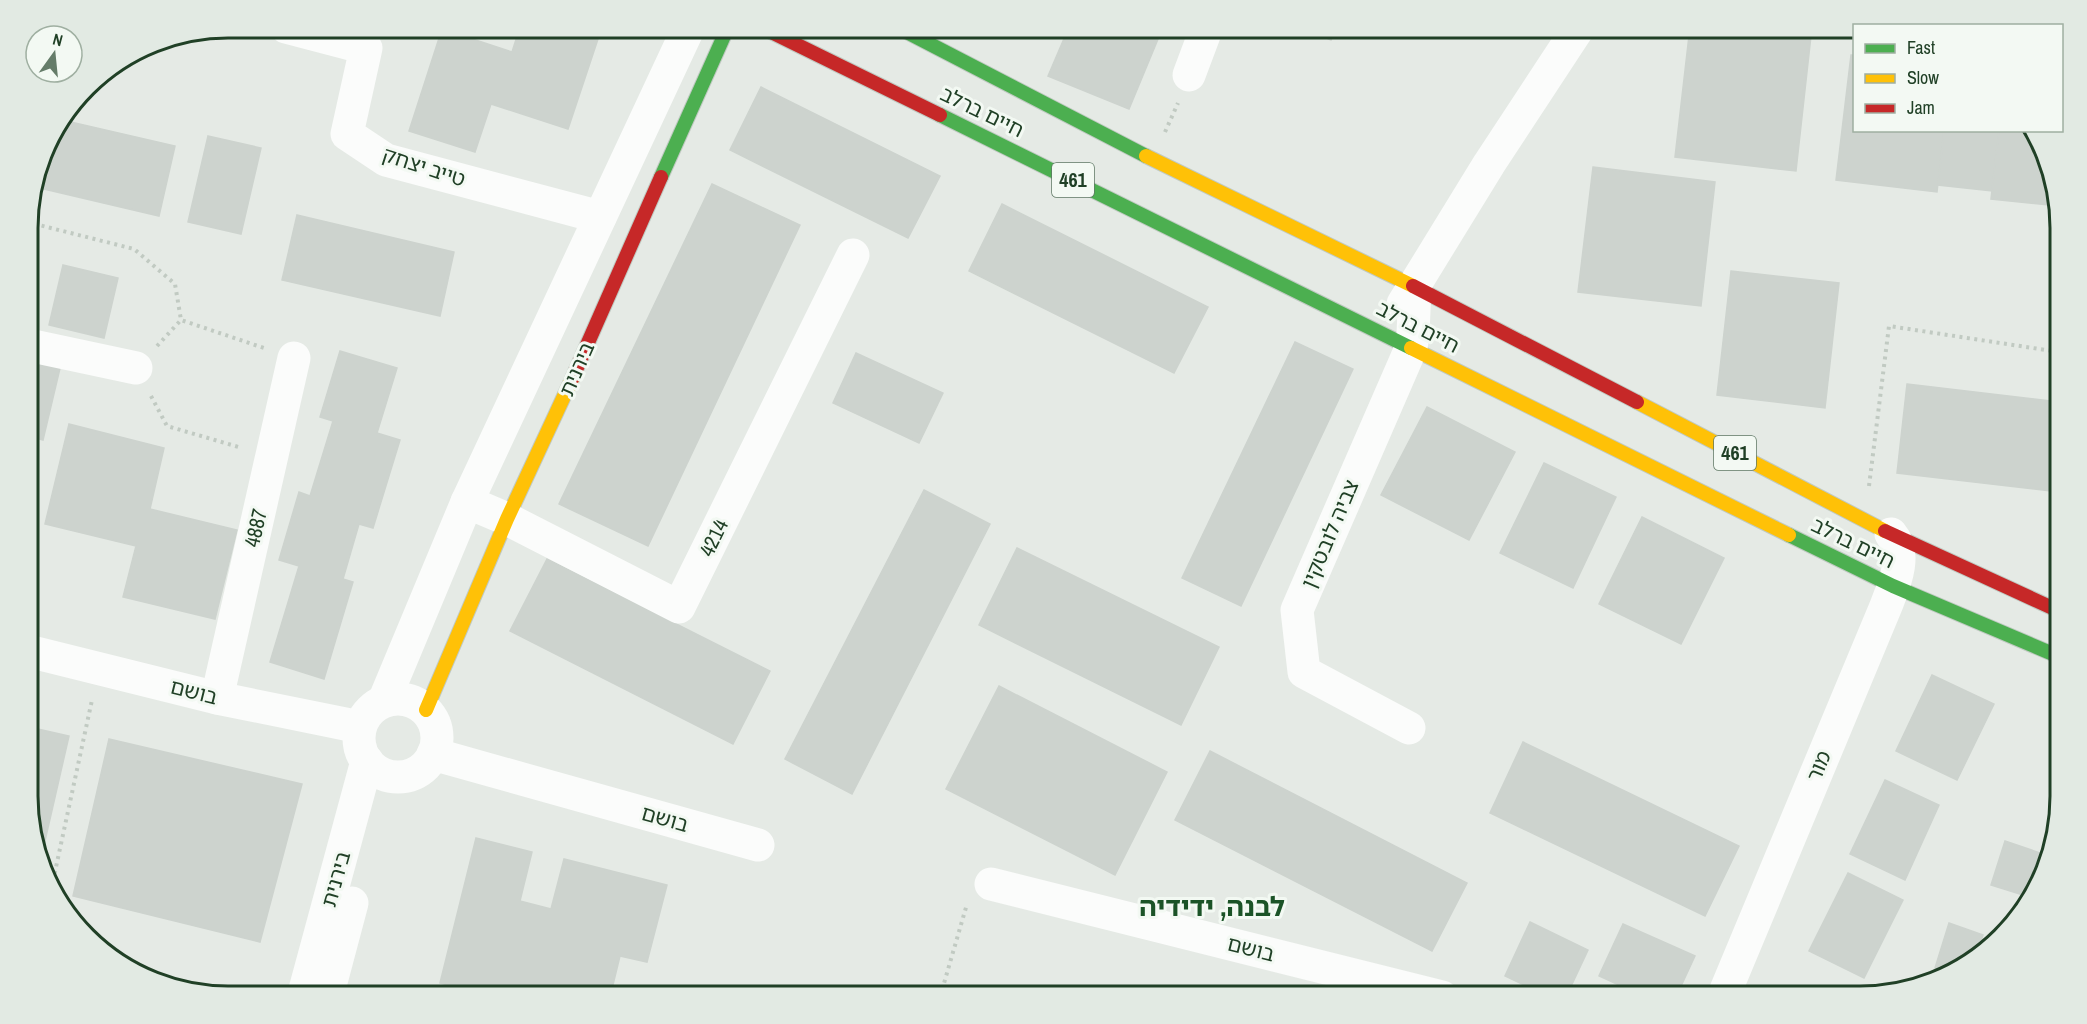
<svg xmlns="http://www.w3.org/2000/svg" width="2087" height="1024" font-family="'Archivo Narrow','Noto Sans Hebrew',sans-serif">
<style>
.building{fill:#cdd3ce;stroke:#cdd3ce;stroke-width:1.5}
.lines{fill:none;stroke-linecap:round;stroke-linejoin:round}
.fast-casing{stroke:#c0cac2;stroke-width:16}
.slow-casing{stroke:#c0cac2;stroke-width:16}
.jam-casing{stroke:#c0cac2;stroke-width:16}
.path{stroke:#c1cac2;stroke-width:4;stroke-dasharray:3 4.5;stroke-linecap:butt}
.street{stroke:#fbfcfb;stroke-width:33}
.fast{stroke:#4caf50;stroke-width:14}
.slow{stroke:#ffc107;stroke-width:14}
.jam{stroke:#c62828;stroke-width:14}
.labels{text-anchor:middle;stroke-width:6;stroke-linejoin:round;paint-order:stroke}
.shield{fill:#f3f9f3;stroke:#5f7864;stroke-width:1.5}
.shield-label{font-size:20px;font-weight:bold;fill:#204026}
.street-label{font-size:21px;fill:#204026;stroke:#f3f9f3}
.district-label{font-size:27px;font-weight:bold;fill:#1b5327;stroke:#f3f9f3}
.rim{fill:none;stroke:#204026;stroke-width:3}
</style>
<rect width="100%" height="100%" fill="#e5eae5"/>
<g class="building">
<polygon points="520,27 602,27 568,129 491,104 475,152 409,131 442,29 512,52"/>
<polygon points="1069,27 1163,27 1129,109 1048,76"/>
<polygon points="1300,27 1337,27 1331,40"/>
<polygon points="1690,27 1736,27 1811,36 1796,171 1675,157"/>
<polygon points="1851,55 1854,55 1854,130 1944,130 1937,192 1836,180"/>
<polygon points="761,87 940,176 908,238 730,150"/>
<polygon points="62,120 175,146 159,216 35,187 48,139"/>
<polygon points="1944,130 1999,130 1992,191 1938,185"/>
<polygon points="1999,130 2032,130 2058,201 2058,206 1991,199"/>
<polygon points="208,136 261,148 241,234 188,222"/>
<polygon points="1593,167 1715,182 1701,306 1578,292"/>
<polygon points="712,184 800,225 648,546 559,504"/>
<polygon points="1002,204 1208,307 1174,373 969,271"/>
<polygon points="297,215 454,252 440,316 282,280"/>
<polygon points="28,255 34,256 28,285"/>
<polygon points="63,265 118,278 104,338 49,325"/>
<polygon points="1731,271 1839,283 1825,408 1717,395"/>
<polygon points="1295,342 1353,369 1241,606 1182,578"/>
<polygon points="340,351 397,368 377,433 400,440 373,528 359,524 343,579 353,582 324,679 270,662 299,566 279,560 299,492 310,496 333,421 320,417"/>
<polygon points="856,353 943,393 919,443 833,403"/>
<polygon points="28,357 61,364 43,440 28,436"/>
<polygon points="1907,384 2059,402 2059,492 1897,473"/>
<polygon points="1427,407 1515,452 1469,540 1381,495"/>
<polygon points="69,424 164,448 150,509 237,530 215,619 123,597 136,546 45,524"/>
<polygon points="1544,463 1616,497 1573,588 1500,553"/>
<polygon points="924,490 990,524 852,794 785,759"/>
<polygon points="1642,517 1724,558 1681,644 1599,604"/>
<polygon points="1017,548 1219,647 1181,725 979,625"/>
<polygon points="547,559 770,671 733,744 510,631"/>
<polygon points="1932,675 1994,704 1957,780 1896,751"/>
<polygon points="999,686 1167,772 1115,875 946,789"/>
<polygon points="29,727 69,736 42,854 29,823"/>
<polygon points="109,739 302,784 260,942 73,896"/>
<polygon points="1523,742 1739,846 1705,916 1490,813"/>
<polygon points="1210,751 1467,883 1432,951 1175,820"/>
<polygon points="1885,780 1939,805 1905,880 1850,854"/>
<polygon points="476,838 532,852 520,901 551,909 564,859 667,885 647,962 620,956 610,997 495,997 440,983"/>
<polygon points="2005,841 2046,855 2039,885 2029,897 1991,885"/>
<polygon points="1848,873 1903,900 1864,978 1809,951"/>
<polygon points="1530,922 1588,950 1566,997 1550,997 1505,976"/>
<polygon points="1949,923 1983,935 1975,959 1971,963 1946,972 1935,968"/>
<polygon points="1623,924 1695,956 1676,997 1645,997 1599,976"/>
<polygon points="985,987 1024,997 982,997"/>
</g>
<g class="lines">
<g class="fast-casing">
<g id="fast">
<polyline points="897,27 1146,156"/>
<polyline points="940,115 1411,348"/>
<polyline points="661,177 728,27"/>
<polyline points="1789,535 1893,586 2060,657"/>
</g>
</g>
<g class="slow-casing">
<g id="slow">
<polyline points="1146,156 1413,286"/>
<polyline points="1411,348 1789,535"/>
<polyline points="1637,402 1885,531"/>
<polyline points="426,710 507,519 572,379"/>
</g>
</g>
<g class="jam-casing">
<g id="jam">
<polyline points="761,27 940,115"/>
<polyline points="1413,286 1637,402"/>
<polyline points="572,379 661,177"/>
<polyline points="1885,531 2059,611"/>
</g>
</g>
<g class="path">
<polyline points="1165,132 1178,103"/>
<polyline points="27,222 134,249 175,284 181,320 264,348"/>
<polyline points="157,346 181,320"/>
<polyline points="151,396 167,426 242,448"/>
<polyline points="1869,486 1889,326 2059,352"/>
<polyline points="53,881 92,700"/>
<polyline points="940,997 967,904"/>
</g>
<g class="street">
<polyline points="286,27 366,48 347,134 386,160 600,217"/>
<polyline points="1189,75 1207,27"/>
<polyline points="1403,304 1489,164 1579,27"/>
<polyline points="28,345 136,368"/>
<polyline points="467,502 507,519 679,607 853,255"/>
<polyline points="28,651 217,698 360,727"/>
<polyline points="217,698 294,358"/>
<circle cx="398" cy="738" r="39"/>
<polyline points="384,701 467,502 689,27"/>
<polyline points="1409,728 1304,672 1297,610 1411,348 1413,334 1415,287"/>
<polyline points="433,754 758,845"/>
<polyline points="991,884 1442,997"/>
<polyline points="303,997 367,761"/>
<polyline points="327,997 352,903"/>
<path d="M1723 997 1886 606C1894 585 1908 554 1891 534"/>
</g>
<use href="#fast" class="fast"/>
<use href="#slow" class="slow"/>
<use href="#jam" class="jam"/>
</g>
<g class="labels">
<g class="shield">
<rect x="1052" y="163" width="42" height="34" rx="4.5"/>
<rect x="1714" y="436" width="42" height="34" rx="4.5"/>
</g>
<g class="shield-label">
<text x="1073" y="187">461</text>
<text x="1735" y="460">461</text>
</g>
<g class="street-label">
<text transform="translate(982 112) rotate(26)" y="7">חיים ברלב</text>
<text transform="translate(424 167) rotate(18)" y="7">טייב יצחק</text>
<text transform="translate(1418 327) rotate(27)" y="7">חיים ברלב</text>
<text transform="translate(577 369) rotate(-66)" y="7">בירנית</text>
<text transform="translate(256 528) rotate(-77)" y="7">4887</text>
<text transform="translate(1330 534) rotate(-67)" y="7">צביה לובטקין</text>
<text transform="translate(714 538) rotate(-64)" y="7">4214</text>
<text transform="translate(1853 543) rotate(26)" y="7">חיים ברלב</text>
<text transform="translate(194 692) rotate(14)" y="7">בושם</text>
<text transform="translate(1819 766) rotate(-67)" y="7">מור</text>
<text transform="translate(665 819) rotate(16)" y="7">בושם</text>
<text transform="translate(336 879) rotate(-74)" y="7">בירנית</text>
<text transform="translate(1251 949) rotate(14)" y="7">בושם</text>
</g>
<g class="district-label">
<text x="1212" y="916">לבנה, ידידיה</text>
</g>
</g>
<path d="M0 0H2087V1024H0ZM228 38H1860A190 190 0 0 1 2050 228V796A190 190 0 0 1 1860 986H228A190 190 0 0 1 38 796V228A190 190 0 0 1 228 38Z" fill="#e2eae3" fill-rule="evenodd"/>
<path class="rim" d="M228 38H1860A190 190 0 0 1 2050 228V796A190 190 0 0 1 1860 986H228A190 190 0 0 1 38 796V228A190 190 0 0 1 228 38Z"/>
<rect x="1853" y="24" width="210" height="108" fill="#f3f9f3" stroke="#9fafa1" stroke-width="1.5"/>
<rect x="1865" y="44" width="30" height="9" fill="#4caf50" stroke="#9fafa1" stroke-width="1.5"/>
<text x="1907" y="54" font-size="18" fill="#204026">Fast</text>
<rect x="1865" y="74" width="30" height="9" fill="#ffc107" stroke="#9fafa1" stroke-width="1.5"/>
<text x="1907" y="84" font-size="18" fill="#204026">Slow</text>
<rect x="1865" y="104" width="30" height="9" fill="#c62828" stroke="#9fafa1" stroke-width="1.5"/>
<text x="1907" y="114" font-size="18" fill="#204026">Jam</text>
<g transform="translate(54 54) rotate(15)"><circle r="28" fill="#f3f9f3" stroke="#9fafa1" stroke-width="1.5"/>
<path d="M0-4.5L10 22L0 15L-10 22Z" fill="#657c69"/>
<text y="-9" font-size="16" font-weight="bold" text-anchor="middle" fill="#204026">N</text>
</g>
</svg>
